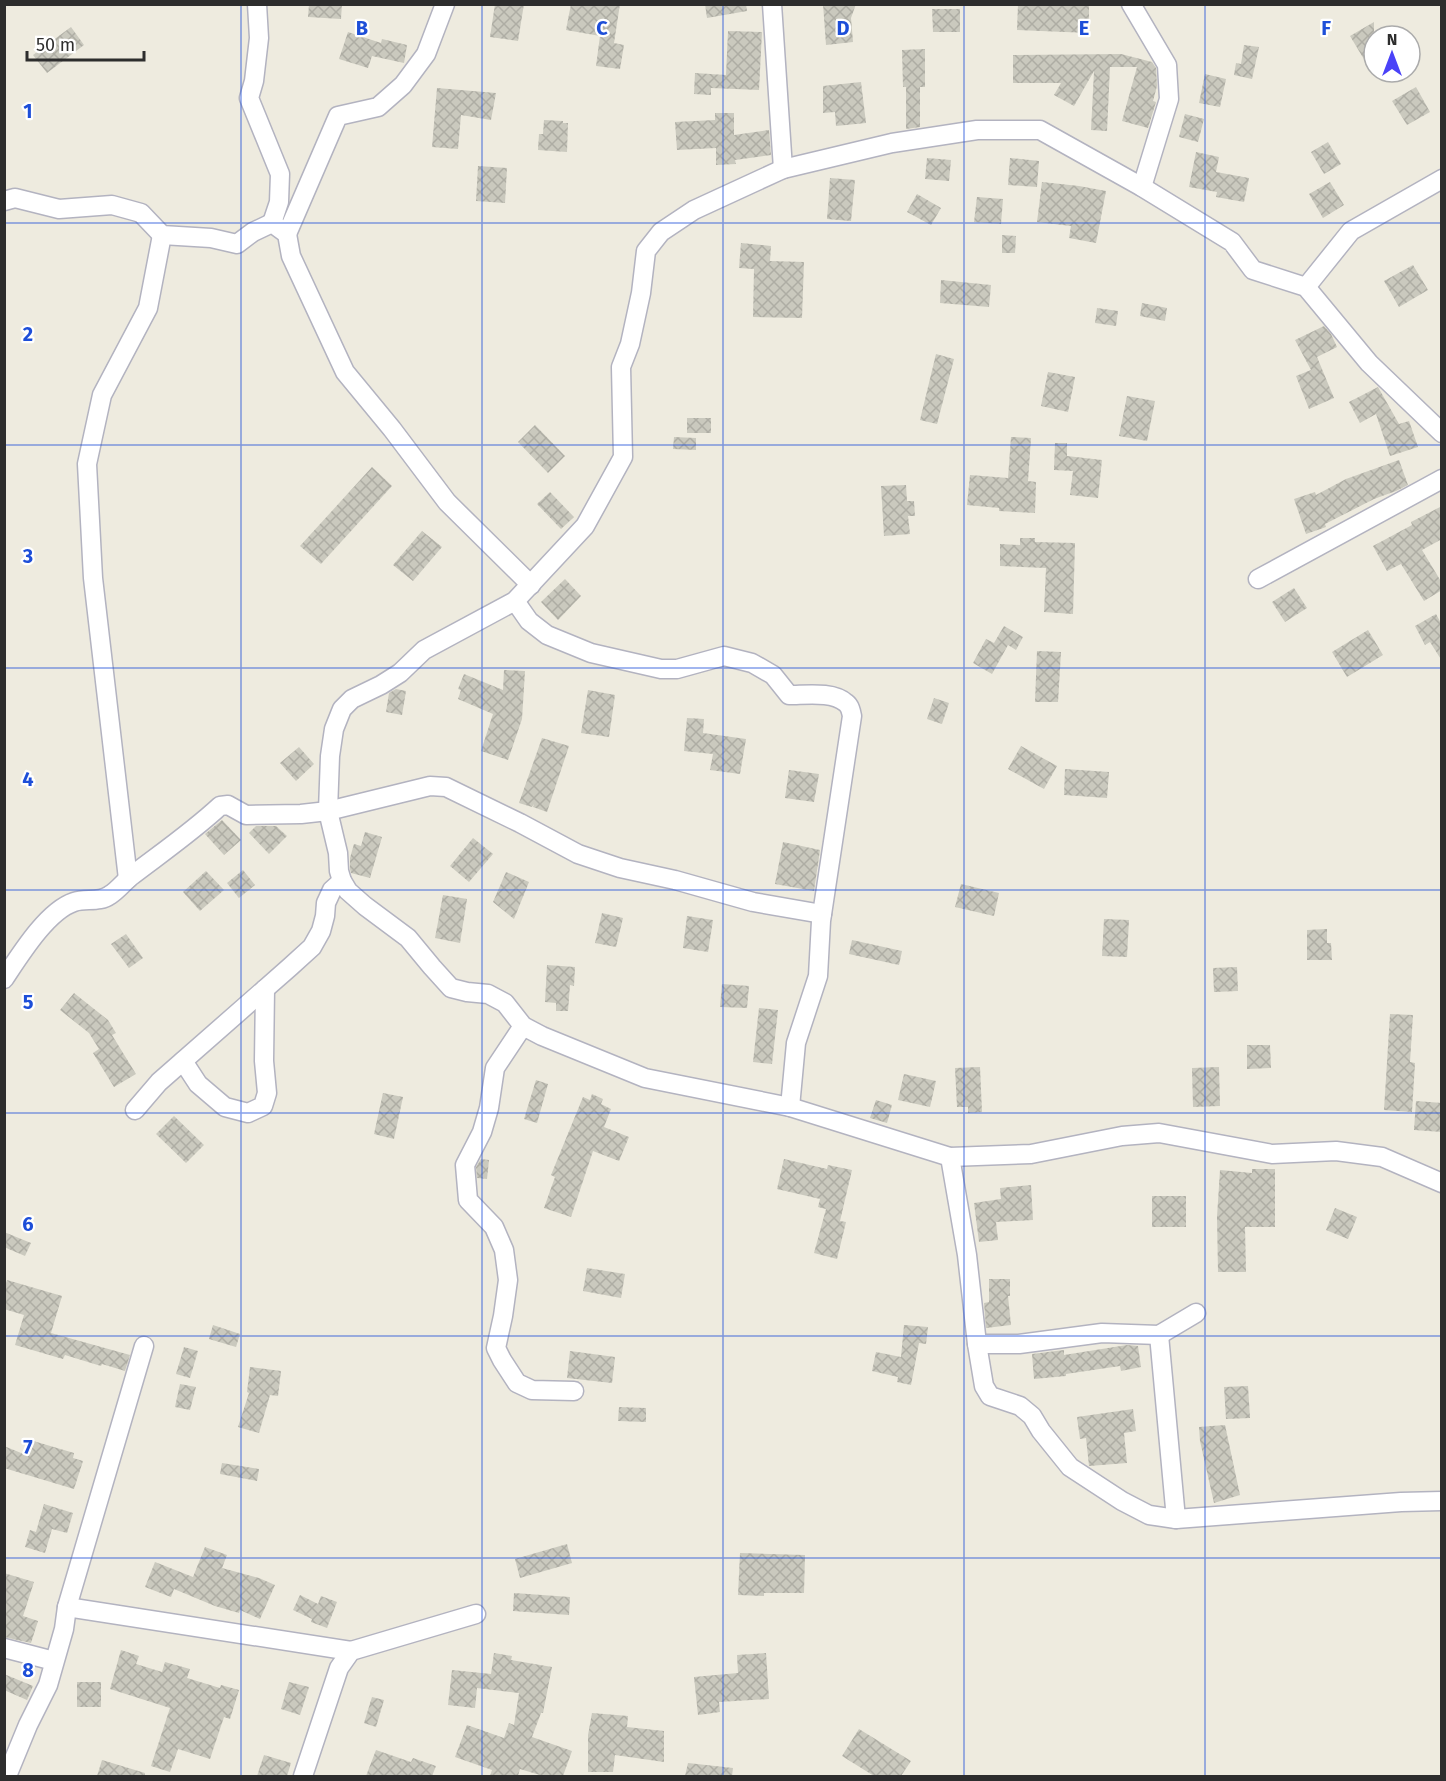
<svg xmlns="http://www.w3.org/2000/svg" width="1446" height="1781" font-family="'Fira Sans',sans-serif">
<style>
.building{fill:url(#building-cross-hatch)}
.lines{fill:none;stroke-linecap:round;stroke-linejoin:round}
.street-casing{stroke:#b3b3c0;stroke-width:21}
.street{stroke:#fff;stroke-width:18}
.grid{fill:none;stroke:#1d4ed8;stroke-width:1.5;stroke-opacity:0.55}
.grid-label{font-size:20px;text-anchor:middle;font-weight:bold;fill:#1d4ed8;stroke:#fff;stroke-width:4.5;stroke-linejoin:round;paint-order:stroke}
</style>
<defs>
<pattern id="building-cross-hatch" width="8" height="8" patternUnits="userSpaceOnUse" patternTransform="scale(1.5)"><rect width="8" height="8" fill="#cac9be"/><path d="M0 0l8 8M0 8l8-8" fill="none" stroke="#aeada4"/></pattern>
</defs>
<rect width="100%" height="100%" fill="#eeebdf"/>
<g class="building">
<polygon points="309,4 342,4 341,19 308,17"/>
<polygon points="495,4 524,4 518,41 490,37"/>
<polygon points="571,4 620,4 614,43 624,45 620,69 596,66 600,36 566,30"/>
<polygon points="705,4 746,4 747,11 707,18"/>
<polygon points="823,4 856,4 851,18 853,42 826,45"/>
<polygon points="1018,4 1089,4 1089,33 1017,30"/>
<polygon points="932,9 960,9 960,32 933,32"/>
<polygon points="1374,22 1374,76 1350,36"/>
<polygon points="71,27 84,45 47,73 33,55"/>
<polygon points="728,31 762,32 759,90 711,88 711,95 694,94 695,73 726,75"/>
<polygon points="348,32 381,43 382,39 407,45 404,63 372,56 368,68 339,59"/>
<polygon points="1244,45 1259,47 1252,79 1234,75 1236,63 1241,64"/>
<polygon points="925,49 925,87 920,87 920,127 906,129 906,87 903,87 902,50"/>
<polygon points="1121,54 1152,62 1156,68 1157,86 1153,101 1156,102 1148,128 1122,121 1137,67 1110,67 1107,131 1091,130 1094,71 1074,106 1054,95 1061,83 1013,83 1013,55"/>
<polygon points="1205,74 1226,79 1220,107 1199,103"/>
<polygon points="861,82 866,123 836,126 835,112 823,113 823,86"/>
<polygon points="1416,87 1430,112 1407,125 1392,101"/>
<polygon points="437,88 496,93 491,120 461,115 458,149 432,147"/>
<polygon points="715,113 734,113 734,135 769,130 771,155 735,160 736,164 716,165 716,148 677,150 675,122 715,120"/>
<polygon points="1185,114 1204,119 1198,142 1179,137"/>
<polygon points="544,120 563,121 563,123 568,123 567,152 538,150 539,134 543,134"/>
<polygon points="1328,142 1341,164 1324,174 1311,152"/>
<polygon points="1196,152 1219,157 1216,172 1249,178 1244,202 1216,197 1217,192 1189,187"/>
<polygon points="927,158 951,160 949,181 925,179"/>
<polygon points="1010,158 1039,161 1037,187 1008,185"/>
<polygon points="478,166 507,168 505,203 476,201"/>
<polygon points="830,178 855,180 851,221 827,219"/>
<polygon points="1042,182 1079,186 1106,191 1096,243 1069,238 1071,226 1037,222"/>
<polygon points="1330,182 1344,205 1323,218 1309,194"/>
<polygon points="917,194 941,208 931,225 907,212"/>
<polygon points="977,197 1003,199 1001,224 974,222"/>
<polygon points="1002,235 1016,236 1015,253 1002,253"/>
<polygon points="741,243 771,246 770,261 804,262 802,318 753,317 754,269 739,268"/>
<polygon points="1413,265 1428,290 1399,307 1384,281"/>
<polygon points="941,280 991,285 989,307 940,303"/>
<polygon points="1142,303 1167,308 1165,321 1140,316"/>
<polygon points="1097,308 1118,311 1116,326 1095,323"/>
<polygon points="1324,326 1331,334 1337,347 1317,357 1334,398 1309,409 1296,376 1311,370 1295,340"/>
<polygon points="936,354 954,359 937,424 920,420"/>
<polygon points="1048,372 1075,377 1068,412 1041,406"/>
<polygon points="1378,387 1399,424 1409,421 1418,447 1390,456 1376,414 1360,423 1349,402"/>
<polygon points="1127,396 1155,401 1147,441 1119,436"/>
<rect x="687" y="418" width="24" height="15"/>
<polygon points="535,425 565,456 548,473 518,442"/>
<polygon points="674,437 696,438 696,450 673,449"/>
<polygon points="1011,437 1031,438 1028,481 1036,482 1035,513 999,511 999,508 967,505 970,475 1008,478"/>
<polygon points="1055,443 1067,443 1067,456 1102,460 1098,498 1070,495 1073,471 1054,470"/>
<polygon points="1399,460 1408,485 1396,491 1374,499 1325,524 1326,527 1306,534 1294,499 1315,492 1316,495 1346,479"/>
<polygon points="372,467 392,486 321,564 300,546"/>
<polygon points="906,485 907,501 914,501 915,516 908,516 910,534 884,536 881,486"/>
<polygon points="550,492 574,517 561,529 537,504"/>
<polygon points="1442,506 1442,539 1422,550 1442,583 1442,590 1424,601 1401,564 1387,571 1373,546 1412,525 1411,522"/>
<polygon points="422,531 442,547 413,581 393,565"/>
<polygon points="1020,538 1035,538 1035,542 1075,543 1073,614 1044,612 1046,568 1000,566 1000,544 1020,545"/>
<polygon points="565,579 581,596 558,620 541,602"/>
<polygon points="1294,588 1307,608 1285,622 1272,602"/>
<polygon points="1436,614 1442,625 1442,661 1430,642 1425,645 1415,626"/>
<polygon points="1004,626 1023,637 1016,650 1008,645 992,674 973,663 986,639 994,643"/>
<polygon points="1368,630 1383,655 1347,677 1332,652"/>
<polygon points="1037,651 1061,652 1058,702 1035,702"/>
<polygon points="504,670 525,671 522,719 508,760 481,751 493,714 458,699 461,690 458,689 464,674 503,690"/>
<polygon points="396,689 406,691 402,715 386,712 389,693"/>
<polygon points="588,690 615,695 609,737 581,733"/>
<polygon points="934,698 949,703 942,724 927,719"/>
<polygon points="687,718 704,719 703,733 746,739 740,774 710,770 713,754 684,751"/>
<polygon points="542,738 569,746 547,812 533,807 534,804 532,807 519,803"/>
<polygon points="1021,746 1057,766 1044,789 1008,769"/>
<polygon points="299,747 314,764 296,781 280,763"/>
<polygon points="1065,769 1109,772 1107,798 1064,795"/>
<polygon points="789,770 819,774 814,802 785,798"/>
<polygon points="222,820 241,840 224,855 205,834"/>
<polygon points="256,826 276,826 287,836 269,854 249,833"/>
<polygon points="365,832 382,837 370,878 351,873 350,869 350,858 354,844 361,846"/>
<polygon points="473,838 493,854 469,882 450,866"/>
<polygon points="783,842 820,850 814,891 775,884"/>
<polygon points="243,870 255,885 239,898 227,883"/>
<polygon points="206,871 224,890 200,911 183,892"/>
<polygon points="506,872 529,882 514,919 493,902"/>
<polygon points="961,884 999,893 994,916 955,907"/>
<polygon points="443,895 467,899 460,943 435,938"/>
<polygon points="602,913 623,918 616,947 595,943"/>
<polygon points="687,916 713,920 708,952 683,948"/>
<polygon points="1104,919 1129,920 1127,957 1102,956"/>
<polygon points="1327,929 1327,943 1331,943 1332,960 1307,960 1307,930"/>
<polygon points="126,934 143,958 129,968 111,944"/>
<polygon points="852,940 902,951 899,965 849,954"/>
<polygon points="547,965 575,967 574,986 570,985 568,1011 556,1011 556,1003 545,1002"/>
<polygon points="1237,967 1238,991 1214,992 1213,968"/>
<polygon points="722,984 749,986 747,1008 720,1007"/>
<polygon points="74,993 108,1020 116,1033 112,1035 136,1074 114,1087 93,1053 99,1049 89,1033 60,1010"/>
<polygon points="759,1008 778,1010 772,1064 753,1062"/>
<polygon points="1390,1014 1413,1015 1410,1062 1415,1063 1412,1112 1384,1110"/>
<polygon points="1247,1045 1270,1045 1271,1068 1247,1069"/>
<polygon points="980,1067 982,1112 968,1113 968,1107 957,1107 955,1068"/>
<polygon points="1219,1067 1220,1106 1193,1107 1192,1068"/>
<polygon points="904,1074 936,1081 930,1107 898,1100"/>
<polygon points="536,1080 548,1084 537,1123 524,1119"/>
<polygon points="383,1093 403,1097 394,1139 374,1134"/>
<polygon points="592,1094 603,1099 601,1104 611,1109 604,1127 629,1137 619,1161 593,1151 571,1217 544,1208 555,1177 551,1175 583,1097 590,1100"/>
<polygon points="876,1100 892,1105 887,1123 870,1118"/>
<polygon points="1416,1101 1442,1103 1442,1132 1414,1130"/>
<polygon points="174,1116 204,1145 186,1163 156,1134"/>
<polygon points="481,1159 489,1160 487,1179 477,1178 476,1167"/>
<polygon points="784,1159 827,1169 828,1165 852,1170 840,1221 846,1222 837,1259 814,1253 826,1209 818,1207 820,1199 777,1189"/>
<polygon points="1252,1169 1275,1169 1275,1227 1245,1227 1246,1272 1218,1272 1217,1217 1220,1170 1252,1173"/>
<polygon points="1031,1185 1033,1220 996,1222 998,1240 979,1242 974,1203 1001,1199 1000,1188"/>
<rect x="1152" y="1196" width="34" height="31"/>
<polygon points="1335,1208 1357,1217 1348,1239 1326,1230"/>
<polygon points="4,1232 31,1243 25,1256 4,1247"/>
<polygon points="587,1268 625,1274 621,1298 583,1291"/>
<polygon points="989,1279 1010,1279 1010,1296 1008,1296 1011,1325 986,1328 984,1303 989,1302"/>
<polygon points="7,1280 62,1296 51,1333 130,1355 125,1371 102,1364 101,1366 65,1355 63,1359 15,1345 24,1315 4,1309 4,1289"/>
<polygon points="213,1325 240,1334 236,1347 209,1339"/>
<polygon points="904,1325 928,1327 926,1344 919,1343 911,1385 897,1382 898,1377 872,1371 876,1352 901,1357"/>
<polygon points="1127,1345 1138,1346 1141,1367 1121,1371 1120,1366 1066,1374 1066,1376 1034,1379 1032,1354 1064,1350 1064,1355"/>
<polygon points="184,1347 198,1351 190,1378 176,1374"/>
<polygon points="570,1351 615,1357 612,1383 567,1378"/>
<polygon points="250,1367 281,1371 278,1396 270,1395 259,1433 238,1427 249,1393 247,1392"/>
<polygon points="180,1384 196,1387 190,1410 175,1407"/>
<polygon points="1248,1386 1250,1418 1226,1419 1224,1387"/>
<polygon points="619,1407 646,1408 646,1422 618,1421"/>
<polygon points="1133,1409 1136,1431 1124,1433 1127,1463 1089,1466 1086,1438 1080,1439 1077,1417"/>
<polygon points="1225,1425 1240,1495 1214,1503 1200,1441 1199,1427"/>
<polygon points="30,1440 74,1453 73,1458 83,1461 74,1489 4,1468 4,1446 26,1455"/>
<polygon points="222,1463 259,1469 257,1481 220,1474"/>
<polygon points="44,1504 73,1513 67,1533 52,1529 45,1553 25,1547 30,1530 36,1532"/>
<polygon points="567,1544 572,1563 520,1578 515,1559"/>
<polygon points="205,1547 227,1555 222,1568 259,1578 275,1585 260,1619 240,1610 239,1613 215,1606 174,1589 171,1597 145,1587 155,1562 193,1577"/>
<polygon points="740,1553 805,1555 804,1593 764,1593 764,1596 738,1595"/>
<polygon points="4,1573 34,1582 23,1616 38,1621 31,1643 4,1637"/>
<polygon points="514,1593 570,1597 569,1615 513,1611"/>
<polygon points="300,1595 318,1604 321,1596 337,1602 327,1628 311,1622 312,1619 293,1610"/>
<polygon points="121,1650 139,1656 136,1664 162,1672 165,1662 190,1669 187,1678 220,1688 221,1685 239,1690 230,1719 224,1717 210,1759 178,1749 170,1772 151,1766 170,1708 110,1689"/>
<polygon points="494,1653 512,1656 511,1660 552,1667 543,1713 541,1713 532,1737 572,1751 563,1776 543,1776 520,1769 518,1776 490,1776 492,1770 455,1757 467,1725 504,1738 509,1723 514,1725 519,1693 477,1688 475,1708 448,1705 452,1670 491,1674"/>
<polygon points="766,1653 769,1699 719,1702 720,1712 698,1715 694,1677 738,1673 737,1655"/>
<polygon points="4,1674 33,1686 27,1700 4,1690"/>
<rect x="77" y="1682" width="24" height="25"/>
<polygon points="289,1682 309,1687 300,1715 281,1709"/>
<polygon points="372,1697 384,1700 376,1727 364,1723"/>
<polygon points="592,1713 628,1716 627,1727 664,1731 664,1762 615,1755 613,1772 588,1772 588,1735"/>
<polygon points="859,1729 911,1761 901,1776 874,1776 842,1756"/>
<polygon points="376,1750 411,1762 413,1758 436,1766 432,1776 366,1776"/>
<polygon points="264,1755 291,1763 287,1776 257,1776"/>
<polygon points="102,1760 145,1773 145,1776 97,1776"/>
<polygon points="688,1763 733,1768 732,1776 685,1776"/>
</g>
<g class="lines">
<g class="street-casing">
<g id="street">
<polyline points="257,4 259,38 254,81 249,98 280,174 279,202 272,223"/>
<polyline points="772,4 783,169"/>
<polyline points="1131,4 1167,65 1169,99 1142,187"/>
<polyline points="4,201 15,198 59,209 112,205 141,213 162,235 211,238 237,244 253,232 272,223 287,234 291,256 345,372 392,429 447,502 531,585"/>
<polyline points="287,234 338,116 378,107 403,85 426,54 445,4"/>
<polyline points="1306,287 1351,231 1442,179"/>
<polyline points="1442,433 1369,363 1306,287 1253,270 1232,242 1142,187 1040,130 977,130 892,143 783,169 694,210 661,232 646,251 641,293 630,344 621,367 623,457 585,526 515,601 424,650 400,673 381,685 352,699 342,709 334,729 330,756 328,811 338,853 339,871 342,881 348,891 365,906 408,938 432,967 451,988 467,992 488,994 505,1003 523,1026 542,1036 645,1078 790,1107 950,1157 1031,1154 1122,1136 1159,1133 1272,1154 1336,1151 1382,1157 1442,1183"/>
<polyline points="1258,579 1442,479"/>
<path d="M515 601 529 621 547 635 591 653 661 669H677L724 656 752 663 773 675 789 695C806 695 833 691 846 703 850 706 851 711 852 716L821 921 818 976 796 1043 790 1107"/>
<polyline points="128,879 93,578 87,464 102,395 148,308 162,235"/>
<path d="M4 979C20 955 47 911 74 902 86 898 99 903 110 895 118 890 123 883 130 877 160 854 192 832 220 806L228 805 246 815 301 814 328 811 430 786 446 787 520 823 578 854 620 868 675 880 753 902 822 914"/>
<polyline points="523,1026 495,1068 489,1108 482,1132 465,1165 468,1200 494,1227 504,1250 508,1280 503,1316 496,1348 502,1360 517,1383 532,1390 574,1391"/>
<polyline points="183,1061 198,1084 225,1107 248,1113 263,1106 267,1093 264,1061 265,989"/>
<polyline points="135,1110 159,1082 290,967 312,947 321,931 325,916 326,903 332,890 342,881"/>
<polyline points="950,1157 967,1255 977,1344 984,1386 990,1396 1020,1406 1032,1416 1041,1431 1070,1467 1122,1501 1149,1515 1176,1519 1401,1502 1442,1501"/>
<polyline points="1159,1335 1176,1519"/>
<polyline points="977,1344 1019,1344 1102,1333 1159,1335 1196,1313"/>
<polyline points="67,1607 351,1651"/>
<polyline points="4,1648 54,1661"/>
<polyline points="7,1776 28,1725 48,1685 64,1629 67,1607 144,1346"/>
<polyline points="303,1776 339,1668 351,1651 476,1614"/>
</g>
</g>
<use href="#street" class="street"/>
</g>
<path class="grid" d="M241 4V1776M482 4V1776M723 4V1776M964 4V1776M1205 4V1776M4 223H1442M4 445H1442M4 668H1442M4 890H1442M4 1113H1442M4 1336H1442M4 1558H1442"/>
<g class="grid-label">
<text x="362" y="35">B</text>
<text x="602" y="35">C</text>
<text x="843" y="35">D</text>
<text x="1084" y="35">E</text>
<text x="1326" y="35">F</text>
<text x="28" y="118">1</text>
<text x="28" y="341">2</text>
<text x="28" y="563">3</text>
<text x="28" y="786">4</text>
<text x="28" y="1009">5</text>
<text x="28" y="1231">6</text>
<text x="28" y="1454">7</text>
<text x="28" y="1677">8</text>
</g>
<rect width="1446" height="1781" fill="none" stroke="#2d2d2d" stroke-width="12"/>
<g transform="translate(1392 54)"><circle r="28" fill="#ffffff" stroke="#ababab" stroke-width="1.5"/>
<path d="M0-4.5L10 22L0 15L-10 22Z" fill="#4a42f8"/>
<text y="-9" font-size="16" font-weight="bold" text-anchor="middle" fill="#2d2d2d">N</text>
</g>
<path d="M27 51v9h117v-9" fill="none" stroke="#2d2d2d" stroke-width="3"/>
<text x="36" y="51" font-size="18" fill="#2d2d2d" stroke="#ffffff" stroke-width="4.5" paint-order="stroke">50 m</text>
</svg>
